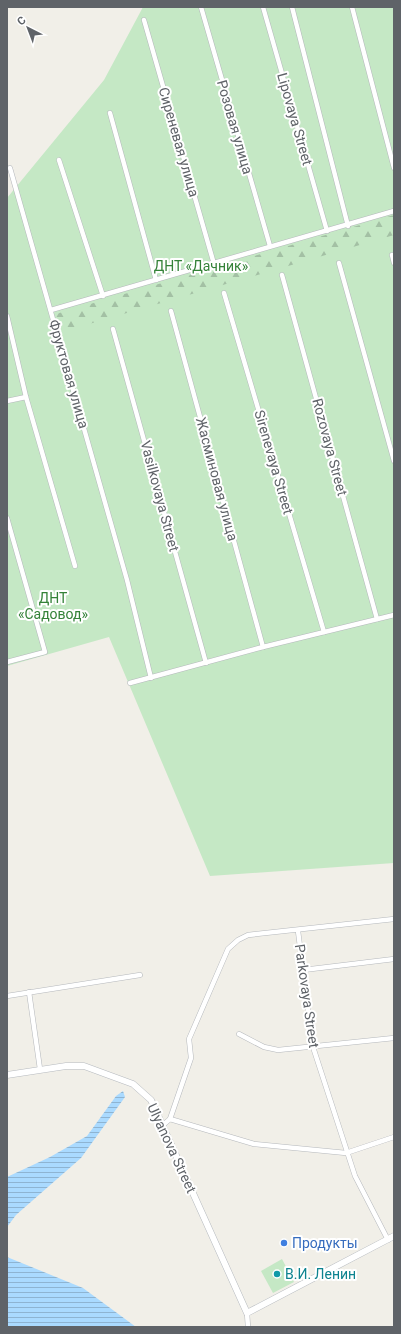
<svg xmlns="http://www.w3.org/2000/svg" width="401" height="1334" font-family="Roboto,sans-serif">
<style>
.green{fill:#c5e8c5}
.forest{fill:url(#forest-firs)}
.water{fill:url(#water-rules)}
.lines{fill:none;stroke-linecap:round;stroke-linejoin:round}
.street-casing{stroke:#b5b8bc;stroke-width:5.5}
.secondary-casing{stroke:#b6babf;stroke-width:7}
.street{stroke:#fff;stroke-width:4.5}
.secondary{stroke:#fff;stroke-width:6}
.shop-dot{fill:#3f7fe0;stroke:#fff;stroke-width:1.5}
.culture-dot{fill:#0f9aa8;stroke:#fff;stroke-width:1.5}
.labels{text-anchor:middle;stroke-width:4;stroke-linejoin:round;paint-order:stroke}
.street-label{font-size:14px;fill:#5f6368;stroke:#fff}
.park-label{font-size:14px;fill:#348238;stroke:#fff}
.shop-label{font-size:14px;fill:#366cbe;stroke:#fff;text-anchor:start}
.culture-label{font-size:14px;fill:#0d838f;stroke:#fff;text-anchor:start}
</style>
<defs>
<pattern id="forest-firs" width="22" height="20" patternUnits="userSpaceOnUse"><rect width="22" height="20" fill="#c5e8c5"/><path d="M5 1l3.5 6h-7zM16 11l3.5 6h-7z" fill="#a3c0a4"/></pattern>
<pattern id="water-rules" width="6" height="5" patternUnits="userSpaceOnUse"><rect width="6" height="5" fill="#aadaff"/><path d="M0 2.5h6" fill="none" stroke="#8eb4d2"/></pattern>
</defs>
<rect width="100%" height="100%" fill="#f1efe8"/>
<g class="green">
<polygon points="143,7 394,7 394,863 210,876 109,637 7,666 7,198 104,80"/>
<polygon points="282,1259 294,1282 273,1293 261,1271"/>
</g>
<polygon class="forest" points="394,215 394,235 55,334 56,314"/>
<g class="water">
<polygon points="123,1091 125,1097 81,1158 16,1215 7,1227 7,1177 50,1157 87,1136 116,1096"/>
<polygon points="7,1257 83,1288 136,1327 7,1327"/>
</g>
<g class="lines">
<g class="street-casing">
<g id="street">
<polyline points="201,7 270,246"/>
<polyline points="263,7 327,231"/>
<polyline points="292,7 348,226"/>
<polyline points="352,7 394,168"/>
<polyline points="144,20 214,264"/>
<polyline points="110,113 156,280"/>
<polyline points="59,160 103,296"/>
<polyline points="10,168 127,580 151,678"/>
<polyline points="392,255 394,263"/>
<polyline points="339,263 394,461"/>
<polyline points="282,275 377,619"/>
<polyline points="224,293 324,632"/>
<polyline points="51,310 394,211"/>
<polyline points="171,311 263,647"/>
<polyline points="7,316 26,397 75,566"/>
<polyline points="113,329 206,663"/>
<polyline points="7,401 26,397"/>
<polyline points="7,518 45,652 7,662"/>
<polyline points="130,683 263,647 394,615"/>
<polyline points="298,931 313,1047 355,1176 388,1240"/>
<polyline points="303,970 394,959"/>
<polyline points="29,992 40,1069"/>
<polyline points="7,996 140,975"/>
<polyline points="239,1034 264,1047 278,1050 394,1038"/>
<polyline points="170,1119 254,1144 346,1153 394,1137"/>
<polyline points="163,1125 170,1119 191,1058 189,1039 228,949 238,940 248,935 394,919"/>
<polyline points="247,1313 248,1327"/>
</g>
</g>
<g class="secondary-casing">
<polyline id="secondary" points="7,1075 66,1066 84,1066 133,1084 151,1100 247,1313 394,1236"/>
</g>
<use href="#street" class="street"/>
<use href="#secondary" class="secondary"/>
</g>
<circle class="shop-dot" cx="284" cy="1243" r="4"/>
<circle class="culture-dot" cx="277" cy="1274" r="4"/>
<g class="labels">
<g class="street-label">
<text transform="translate(295 119) rotate(74)" y="5">Lipovaya Street</text>
<text transform="translate(235 127) rotate(74)" y="5">Розовая улица</text>
<text transform="translate(179 142) rotate(74)" y="5">Сиреневая улица</text>
<text transform="translate(69 374) rotate(74)" y="5">Фруктовая улица</text>
<text transform="translate(330 447) rotate(75)" y="5">Rozovaya Street</text>
<text transform="translate(274 462) rotate(74)" y="5">Sirenevaya Street</text>
<text transform="translate(217 479) rotate(75)" y="5">Жасминовая улица</text>
<text transform="translate(160 496) rotate(75)" y="5">Vasilkovaya Street</text>
<text transform="translate(307 996) rotate(82)" y="5">Parkovaya Street</text>
<text transform="translate(172 1148) rotate(65)" y="5">Ulyanova Street</text>
</g>
<g class="park-label">
<text x="201" y="271">ДНТ «Дачник»</text>
<text x="53" y="603">ДНТ<tspan x="53" dy="16">«Садовод»</tspan></text>
</g>
<g class="shop-label">
<text x="292" y="1248">Продукты</text>
</g>
<g class="culture-label">
<text x="285" y="1279">В.И. Ленин</text>
</g>
</g>
<rect width="401" height="1334" fill="none" stroke="#5f6368" stroke-width="16"/>
<g transform="translate(28 28) rotate(318)" stroke="#ffffff" stroke-width="3" paint-order="stroke">
<path d="M0-3L7 15L0 10L-7 15Z" fill="#5f6368"/>
<text y="-6" font-size="11" font-weight="bold" text-anchor="middle" fill="#5f6368">С</text>
</g>
</svg>
